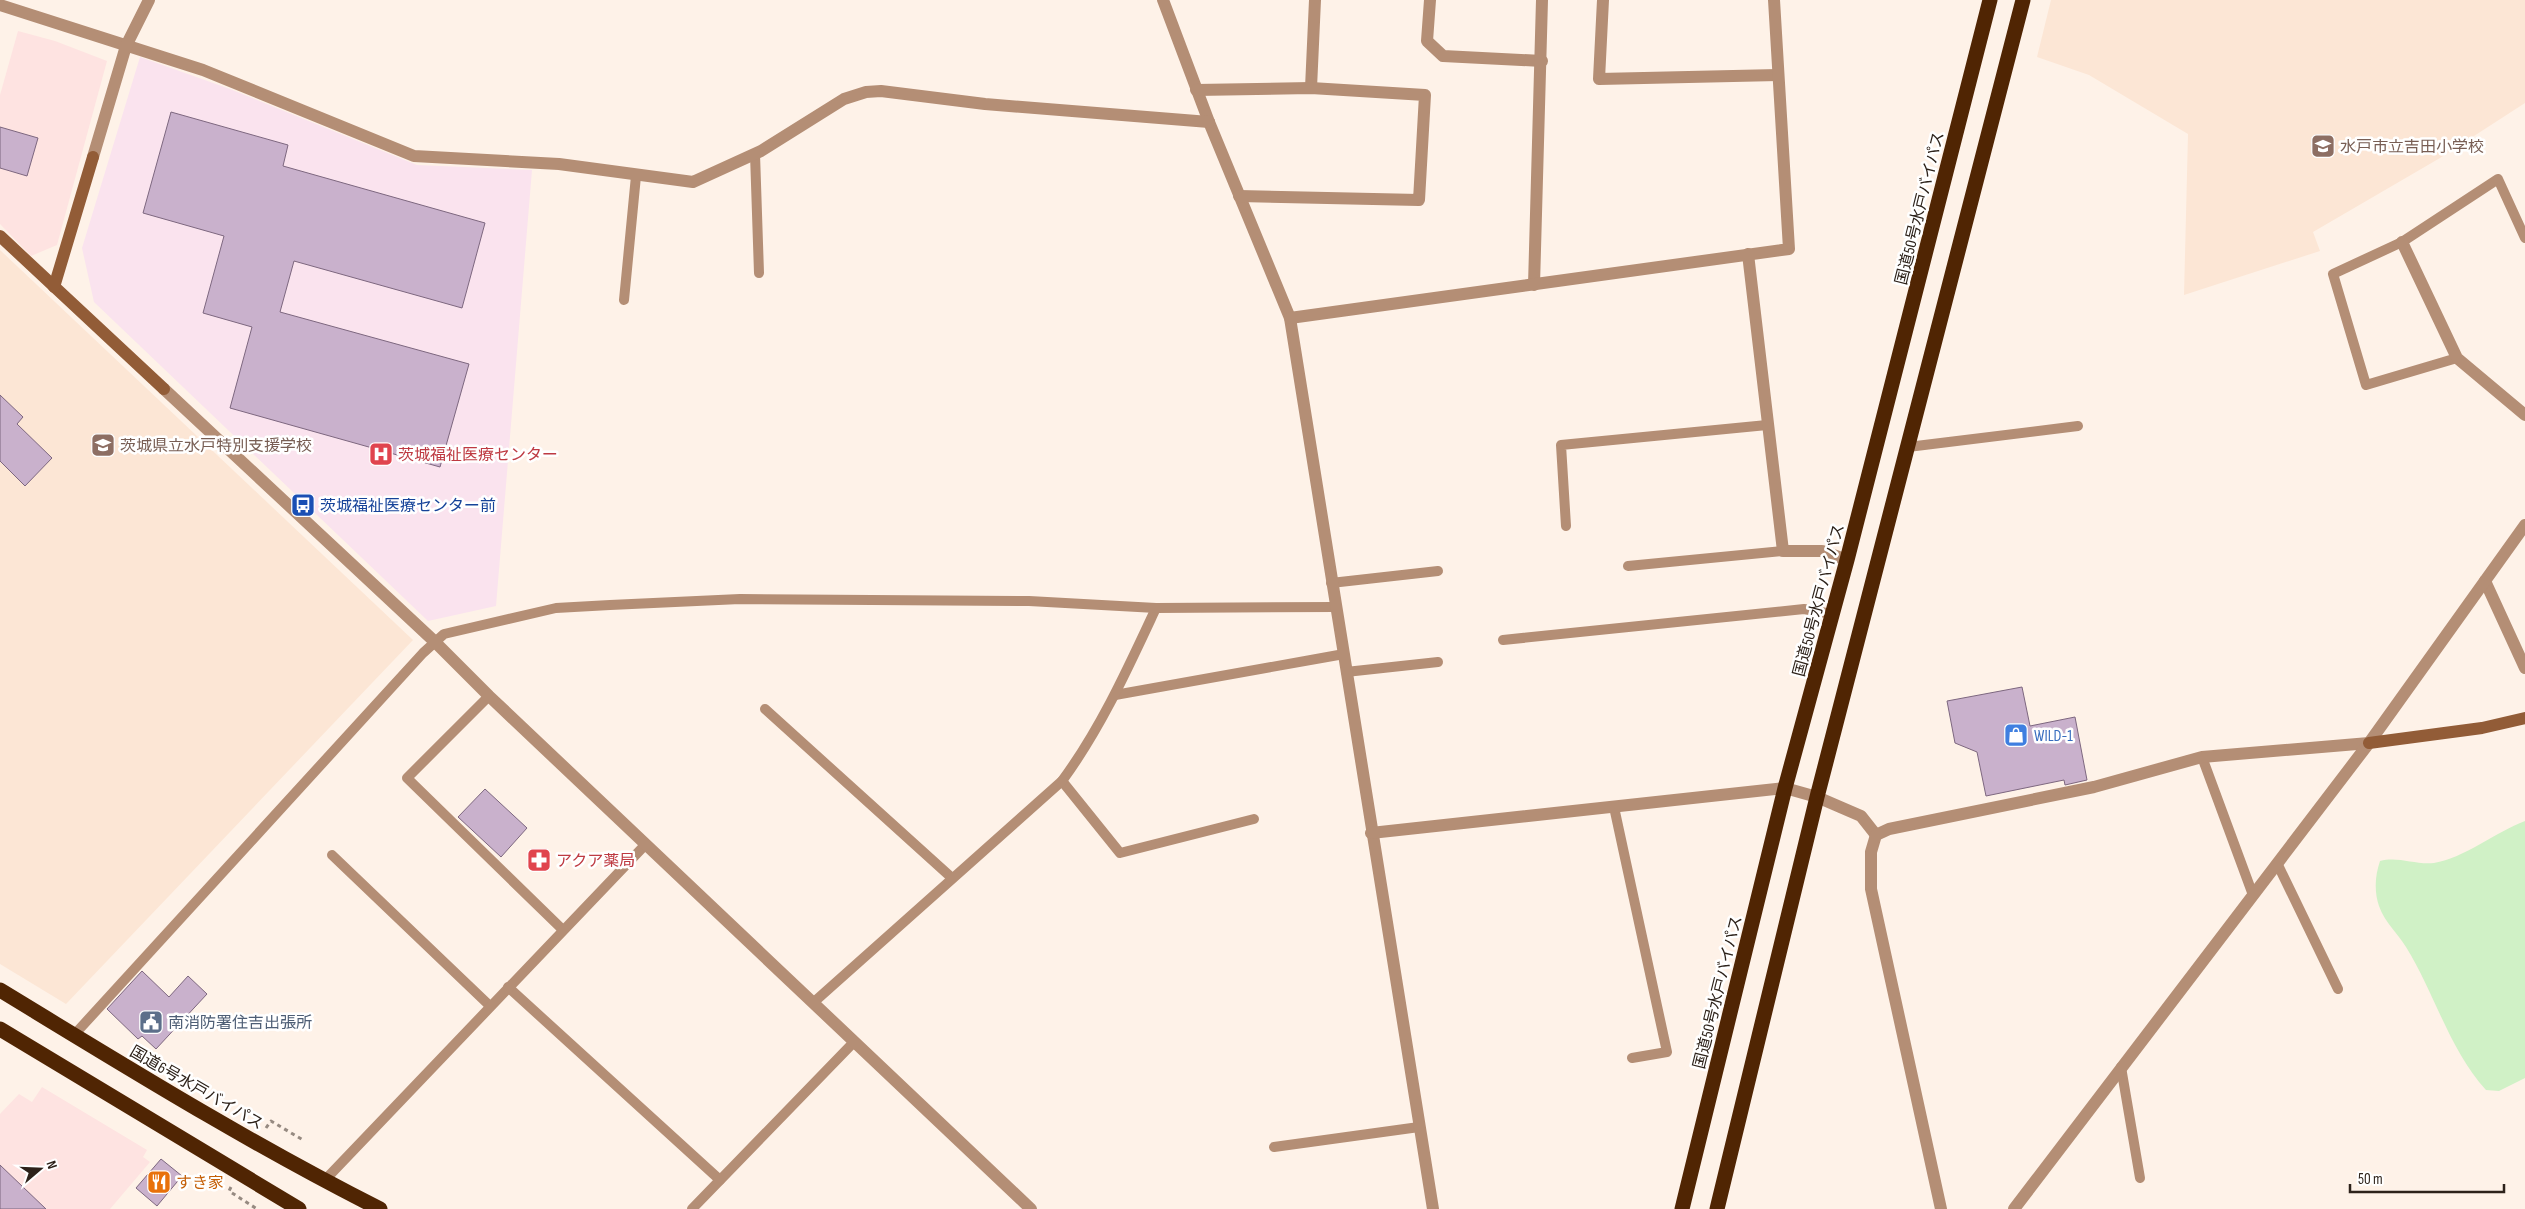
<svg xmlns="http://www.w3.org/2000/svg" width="2525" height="1209" font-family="'Sofia Sans Condensed','Noto Sans JP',sans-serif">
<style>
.commercial{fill:#fee3e1}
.built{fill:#fce6d5}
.medical{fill:#fae3ee}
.green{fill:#d0f1c6}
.building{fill:#c9b1cc;stroke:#7d677f}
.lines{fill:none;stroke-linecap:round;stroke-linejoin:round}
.path{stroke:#968a81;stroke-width:3;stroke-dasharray:4 4;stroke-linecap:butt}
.lane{stroke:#b48e75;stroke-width:10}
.street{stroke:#b48e75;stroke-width:12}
.secondary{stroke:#925c37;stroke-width:12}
.highway{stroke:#502503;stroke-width:15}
.labels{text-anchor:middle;stroke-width:5;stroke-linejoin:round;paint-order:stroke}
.education-label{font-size:16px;fill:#785e54;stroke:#fff;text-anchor:start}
.street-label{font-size:16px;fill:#2d221a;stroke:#fff}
.health-label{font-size:16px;fill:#be3a42;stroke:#fff;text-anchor:start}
.transit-label{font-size:16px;fill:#164399;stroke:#fff;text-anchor:start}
.shop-label{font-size:16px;fill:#366cbe;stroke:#fff;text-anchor:start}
.service-label{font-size:16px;fill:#4e5e75;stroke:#fff;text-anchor:start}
.food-label{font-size:16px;fill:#c56008;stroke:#fff;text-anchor:start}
</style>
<rect width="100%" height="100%" fill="#fef2e8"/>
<g class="commercial">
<polygon points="18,31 55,41 107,61 57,245 31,256 0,224 0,95"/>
<polygon points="42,1087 147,1150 143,1157 150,1162 110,1209 0,1209 0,1114 19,1094 32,1102"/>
</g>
<g class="built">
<polygon points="2051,0 2525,0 2525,103 2440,158 2313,232 2320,251 2184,295 2188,134 2089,75 2037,57"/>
<polygon points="0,250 413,640 66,1004 0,964"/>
</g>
<polygon class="medical" points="140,57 230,89 417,165 532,170 496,606 428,621 94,302 82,248"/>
<path class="green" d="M2525 821V1078L2499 1091 2486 1090C2449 1049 2435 994 2406 947 2397 932 2385 923 2379 906 2374 891 2375 876 2380 861 2398 856 2415 865 2434 863 2464 858 2496 832 2525 821Z"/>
<g class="building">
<polygon points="171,112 288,145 283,166 485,223 462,308 294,261 280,312 469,364 440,467 230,408 252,327 203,313 224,236 143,213"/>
<polygon points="0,127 38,138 27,176 0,168"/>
<polygon points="0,395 23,417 17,424 52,458 25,486 0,461"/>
<polygon points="2022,687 2030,726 2075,717 2087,780 2065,785 2064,780 1986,796 1977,752 1955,743 1947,701"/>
<polygon points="485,789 527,828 501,857 458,817"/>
<polygon points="142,971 169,997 188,976 207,994 156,1049 142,1036 138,1039 107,1009"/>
<polygon points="161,1159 182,1176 157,1206 136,1188"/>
<polygon points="0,1165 46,1209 0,1209"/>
</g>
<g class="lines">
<g class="path">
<polyline points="266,1128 271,1121 303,1140"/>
<polyline points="231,1187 229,1191 257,1209"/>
</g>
<g class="lane">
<polyline points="755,154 759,273"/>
<polyline points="624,300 636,176"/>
<polyline points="2457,358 2366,385 2333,274 2402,242 2498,179 2525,238"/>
<polyline points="1908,447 2078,426"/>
<polyline points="1566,526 1561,445 1767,425"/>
<polyline points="1628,566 1783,551"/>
<polyline points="1331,583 1438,571"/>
<polyline points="1503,640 1804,609 1832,614"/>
<polyline points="1346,672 1438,662"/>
<polyline points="1115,695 1344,654"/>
<polyline points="489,696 407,778 563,930"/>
<polyline points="765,709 952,878"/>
<polyline points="2202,757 2253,895"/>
<polyline points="1062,781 1120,853 1254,819"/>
<polyline points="1614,807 1667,1052 1632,1058"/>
<polyline points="332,855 490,1006"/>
<polyline points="2277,863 2338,989"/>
<polyline points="508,987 720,1180"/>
<path d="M814 1002 1062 781C1101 728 1128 668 1156 608"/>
<polyline points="74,1035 423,653 444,634 556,608 610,605 740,599 1029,601 1156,608 1335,607"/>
<polyline points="2121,1067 2140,1178"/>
<polyline points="1274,1147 1419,1127"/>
<polyline points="324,1181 646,844"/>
<polyline points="692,1209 854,1042"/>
</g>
<g class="street">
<polyline points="1163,0 1209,122 1290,318 1433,1209"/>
<polyline points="1430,0 1427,41 1443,56 1542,61"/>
<polyline points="1603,0 1599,79 1778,75"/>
<polyline points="0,5 203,70 414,156 559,164 693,182 761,151 844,99 866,92 881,91 985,104 1209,122"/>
<polyline points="1311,88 1315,0"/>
<polyline points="1196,90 1311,88 1425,95 1419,200 1239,196"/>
<polyline points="93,157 126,46 149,0"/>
<polyline points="2402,242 2457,358 2525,415"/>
<polyline points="1748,254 1783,551 1822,551 1847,560"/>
<polyline points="1534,285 1542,0"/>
<polyline points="1290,318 1789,249 1774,0"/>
<polyline points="164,389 434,641 489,696 1031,1209"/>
<polyline points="2485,581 2525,668"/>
<polyline points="1371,833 1785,788 1817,797 1861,816 1876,835"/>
<polyline points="1941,1209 1871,889 1871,852 1876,835 1889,829 2094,787 2202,757 2369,743"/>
<polyline points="2014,1209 2369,743 2525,525"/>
</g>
<g class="secondary">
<polyline points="0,236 164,389"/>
<polyline points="54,287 93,157"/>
<polyline points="2369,743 2482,728 2525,718"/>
</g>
<g class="highway">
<path d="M0 990C125 1066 249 1143 380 1209"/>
<polyline points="0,1029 299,1209"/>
<polyline points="1682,1209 1785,788 1847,560 1990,0"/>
<polyline points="1717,1209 1817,797 2023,0"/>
</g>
</g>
<defs>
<g id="school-square" transform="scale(1.25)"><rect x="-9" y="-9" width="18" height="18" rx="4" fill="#8d6e63" stroke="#fff"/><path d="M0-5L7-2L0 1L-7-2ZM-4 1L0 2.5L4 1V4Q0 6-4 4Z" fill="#fff"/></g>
<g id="hospital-square" transform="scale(1.25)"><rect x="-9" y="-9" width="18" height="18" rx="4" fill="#e0444e" stroke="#fff"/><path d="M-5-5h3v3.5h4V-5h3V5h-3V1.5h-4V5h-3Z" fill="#fff"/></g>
<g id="bus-square" transform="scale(1.25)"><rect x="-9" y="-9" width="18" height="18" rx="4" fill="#1a4fb4" stroke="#fff"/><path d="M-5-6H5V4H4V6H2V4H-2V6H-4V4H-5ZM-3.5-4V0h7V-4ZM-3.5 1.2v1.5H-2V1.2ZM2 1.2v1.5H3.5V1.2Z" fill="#fff"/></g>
<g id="shop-square" transform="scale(1.25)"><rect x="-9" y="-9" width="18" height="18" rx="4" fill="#3f7fe0" stroke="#fff"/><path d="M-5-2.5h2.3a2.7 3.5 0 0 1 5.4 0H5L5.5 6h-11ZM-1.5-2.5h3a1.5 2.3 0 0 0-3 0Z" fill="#fff"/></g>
<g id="pharmacy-square" transform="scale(1.25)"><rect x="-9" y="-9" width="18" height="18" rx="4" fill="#e0444e" stroke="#fff"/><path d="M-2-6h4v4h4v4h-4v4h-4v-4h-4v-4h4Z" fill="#fff"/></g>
<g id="civic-square" transform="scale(1.25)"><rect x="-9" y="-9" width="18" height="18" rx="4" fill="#5c6f8a" stroke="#fff"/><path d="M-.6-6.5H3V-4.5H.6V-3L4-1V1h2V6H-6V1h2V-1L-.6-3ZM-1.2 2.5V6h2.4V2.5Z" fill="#fff"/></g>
<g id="restaurant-square" transform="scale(1.25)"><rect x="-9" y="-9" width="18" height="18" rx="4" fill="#e8710a" stroke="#fff"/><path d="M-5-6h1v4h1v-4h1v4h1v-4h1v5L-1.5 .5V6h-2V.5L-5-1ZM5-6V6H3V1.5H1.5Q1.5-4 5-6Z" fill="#fff"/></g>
</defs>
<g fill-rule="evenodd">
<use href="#school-square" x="2323" y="146"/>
<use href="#school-square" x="103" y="445"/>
<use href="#hospital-square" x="381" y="454"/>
<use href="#bus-square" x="303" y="505"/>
<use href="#shop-square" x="2016" y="735"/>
<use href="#pharmacy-square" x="539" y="860"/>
<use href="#civic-square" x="151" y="1022"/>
<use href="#restaurant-square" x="159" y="1182"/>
</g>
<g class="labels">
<g class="education-label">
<text x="2340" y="152">水戸市立吉田小学校</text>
<text x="120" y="451">茨城県立水戸特別支援学校</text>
</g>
<g class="street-label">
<text transform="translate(1919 208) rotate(-76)" y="6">国道50号水戸バイパス</text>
<text transform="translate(1818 600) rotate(-75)" y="6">国道50号水戸バイパス</text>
<text transform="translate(1717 992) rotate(-76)" y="6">国道50号水戸バイパス</text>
<text transform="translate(197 1087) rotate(30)" y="6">国道6号水戸バイパス</text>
</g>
<g class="health-label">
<text x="398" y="460">茨城福祉医療センター</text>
<text x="556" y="866">アクア薬局</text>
</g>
<g class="transit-label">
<text x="320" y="511">茨城福祉医療センター前</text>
</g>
<g class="shop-label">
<text x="2034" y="741">WILD-1</text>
</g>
<g class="service-label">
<text x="168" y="1028">南消防署住吉出張所</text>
</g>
<g class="food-label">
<text x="176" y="1188">すき家</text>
</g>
</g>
<g transform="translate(40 1169) rotate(71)" stroke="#ffffff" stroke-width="4" paint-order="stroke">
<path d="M0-4L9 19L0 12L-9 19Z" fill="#2d221a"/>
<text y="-8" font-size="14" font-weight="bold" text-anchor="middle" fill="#2d221a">N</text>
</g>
<path d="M2350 1184v8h154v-8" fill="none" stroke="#2d221a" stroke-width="2.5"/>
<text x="2358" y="1184" font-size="15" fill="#2d221a" stroke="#ffffff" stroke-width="4" paint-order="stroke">50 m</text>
</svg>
